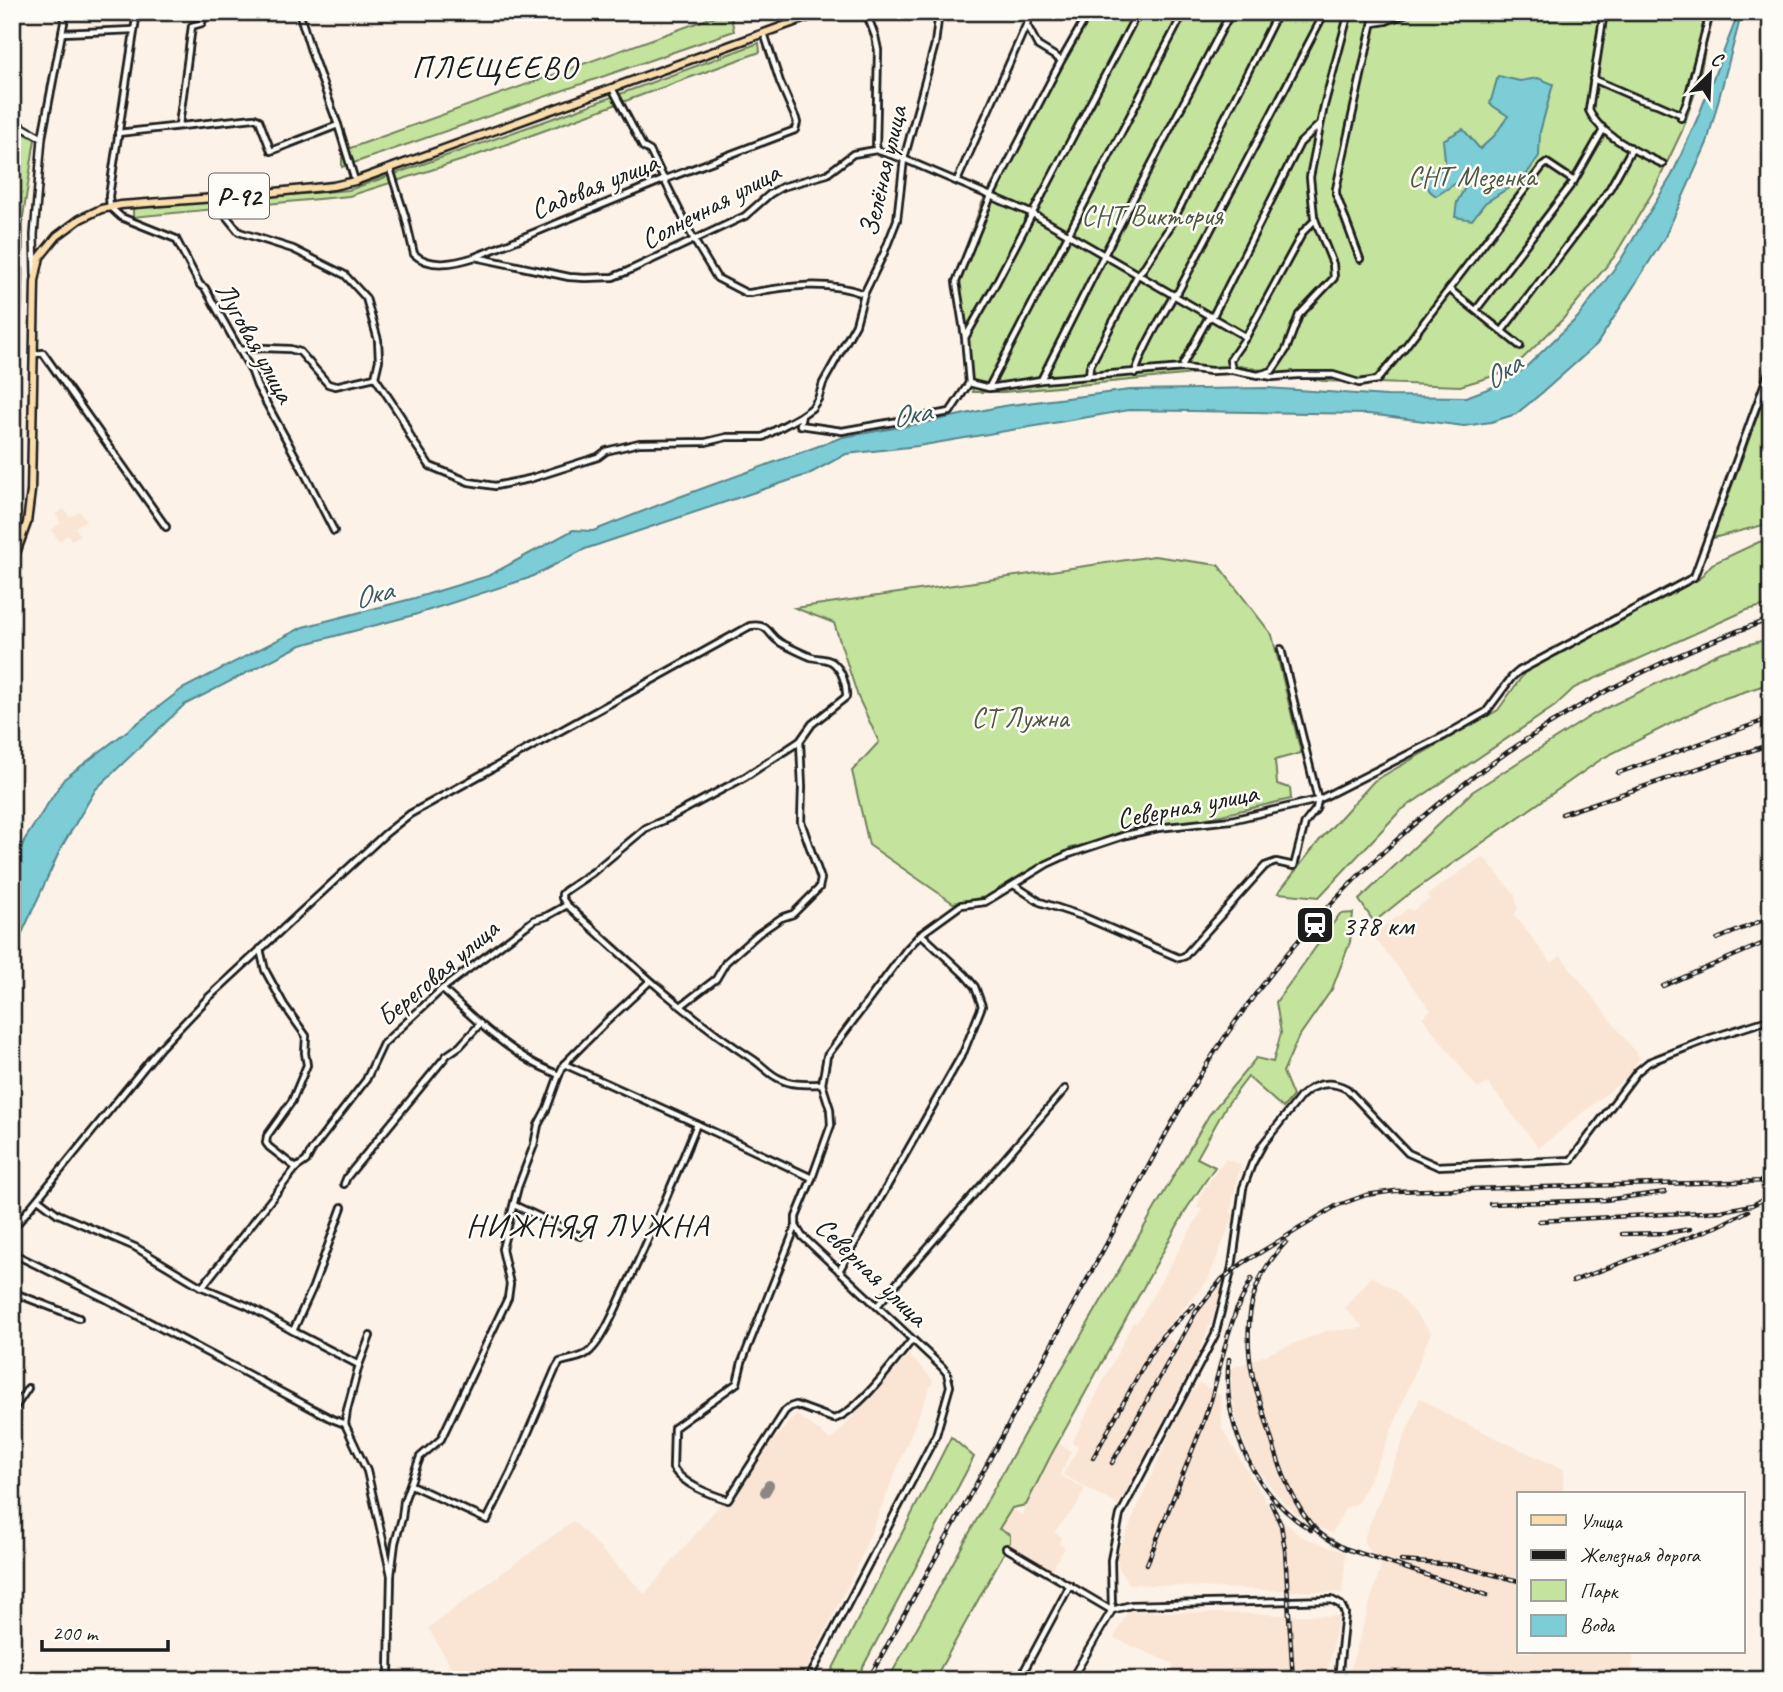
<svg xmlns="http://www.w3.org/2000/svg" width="1783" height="1692" font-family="Caveat,sans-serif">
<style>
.built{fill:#fae5d4}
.green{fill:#c4e39c;stroke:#70805c;stroke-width:2}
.water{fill:#7ccdd6;stroke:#56868c;stroke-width:2}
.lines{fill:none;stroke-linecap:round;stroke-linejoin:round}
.taxiway{stroke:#8c8782;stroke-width:10}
.minor-casing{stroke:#1c1c1c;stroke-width:10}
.tertiary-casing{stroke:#1c1c1c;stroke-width:10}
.primary-casing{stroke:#1c1c1c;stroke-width:11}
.minor{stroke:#fdfcf7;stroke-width:4.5}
.tertiary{stroke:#fdfcf7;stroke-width:5}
.primary{stroke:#fbddab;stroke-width:6}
.rail-casing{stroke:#1c1c1c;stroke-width:4.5}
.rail{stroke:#fdfcf7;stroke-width:2;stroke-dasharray:5;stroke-linecap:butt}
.labels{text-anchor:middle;stroke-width:5;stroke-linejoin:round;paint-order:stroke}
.shield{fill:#fdfcf7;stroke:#605f5e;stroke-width:2}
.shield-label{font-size:26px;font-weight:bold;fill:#1c1c1c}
.street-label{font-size:28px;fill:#1c1c1c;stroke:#fdfcf7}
.park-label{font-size:28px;fill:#4e5842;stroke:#fdfcf7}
.poi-label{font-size:28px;fill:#1c1c1c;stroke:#fdfcf7;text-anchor:start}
.water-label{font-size:30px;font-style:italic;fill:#3e5a5d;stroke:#fdfcf7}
.quarter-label{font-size:32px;letter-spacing:2px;fill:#1c1c1c;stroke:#fdfcf7}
</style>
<rect width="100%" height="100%" fill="#fcf2e7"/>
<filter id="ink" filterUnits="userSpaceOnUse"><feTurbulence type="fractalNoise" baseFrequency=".0143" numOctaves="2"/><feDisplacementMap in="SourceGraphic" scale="14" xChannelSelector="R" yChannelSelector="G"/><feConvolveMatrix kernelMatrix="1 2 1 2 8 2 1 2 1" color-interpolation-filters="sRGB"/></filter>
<g filter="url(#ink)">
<g class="built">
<polygon points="64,509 70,517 80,511 86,520 75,527 80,535 72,540 68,535 59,541 51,530 61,523 55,514"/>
<polygon points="1483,856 1515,895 1518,910 1514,914 1551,963 1561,956 1640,1058 1628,1076 1539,1148 1488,1083 1478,1089 1422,1017 1431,1010 1374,937 1380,929 1409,908 1412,911 1430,899 1427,895"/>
<polygon points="1225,1159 1241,1164 1233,1198 1231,1214 1234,1214 1208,1280 1160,1335 1180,1346 1203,1305 1218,1287 1223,1290 1198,1355 1118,1505 1063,1475 1078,1447 1072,1443 1133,1322 1137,1323 1202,1210 1197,1208 1202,1192"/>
<polygon points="1372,1276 1396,1291 1431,1332 1383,1452 1357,1504 1345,1508 1332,1533 1308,1523 1285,1504 1254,1466 1239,1431 1232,1397 1230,1369 1326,1331 1364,1328 1345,1308"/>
<polygon points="909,1355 933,1380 857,1567 801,1680 459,1680 428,1628 573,1521 645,1594 796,1414 831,1440"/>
<polygon points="1200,1383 1221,1396 1222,1429 1272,1511 1300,1536 1346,1553 1342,1593 1129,1584 1120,1571 1116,1556 1185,1400"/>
<polygon points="1420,1398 1450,1416 1564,1470 1563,1494 1519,1494 1519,1652 1634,1652 1630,1680 1347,1680 1381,1566 1363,1541"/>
<polygon points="1059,1443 1071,1452 1060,1475 1085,1489 1076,1507 1054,1532 1062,1537 1059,1544 1065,1547 1052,1570 1000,1542 1006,1531 1000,1527 1010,1509 1022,1515"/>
<polygon points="1128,1611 1339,1616 1326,1680 1174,1680 1173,1664 1114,1638"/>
<polygon points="311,1671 372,1677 372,1680 167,1680 167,1672"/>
</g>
<g class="green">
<polygon points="727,12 730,12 734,31 342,167 342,151"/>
<polygon points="1085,12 1712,12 1699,81 1682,131 1654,190 1614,257 1563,319 1510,371 1460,386 1323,381 1240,366 1184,375 1004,392 973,392 953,282 982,203"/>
<polygon points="759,43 760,52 466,159 349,196 133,217 133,208 349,190 568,113"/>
<polygon points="12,127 35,139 23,217 22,303 12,403 12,188 20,153 12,145"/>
<polygon points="1771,379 1771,523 1713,538"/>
<polygon points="1771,539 1771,604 1747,610 1574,688 1555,706 1400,811 1319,897 1278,893 1319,841 1374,781 1498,710 1525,672 1699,579 1712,564 1759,542"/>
<polygon points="1154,556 1218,565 1272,635 1301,753 1275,760 1277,784 1290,788 1291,799 1195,821 1149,824 1120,832 1103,840 1071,848 985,897 953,903 869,845 852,771 879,742 858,697 834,623 795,608"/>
<polygon points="1771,638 1771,683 1713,702 1603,758 1405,897 1374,922 1359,900 1472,792 1592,715 1719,653"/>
<polygon points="1353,913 1350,942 1332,989 1298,1038 1283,1072 1293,1096 1283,1108 1248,1077 1226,1106 1197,1158 1215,1167 1187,1208 1050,1457 1026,1505 1012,1508 999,1529 1010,1535 1010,1542 934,1680 888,1680 1028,1427 1209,1115 1256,1058 1273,1062 1281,1033 1276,1002 1340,914"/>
<polygon points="951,1437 974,1457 856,1680 827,1680"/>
</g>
<g class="water">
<polygon points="1739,12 1742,12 1707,143 1665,237 1597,344 1543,392 1516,414 1491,422 1464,426 1368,414 1129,410 918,446 846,454 809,474 585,549 529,578 414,615 301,645 184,705 96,789 61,848 12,955 12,868 25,839 64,779 182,689 303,627 415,598 488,576 573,530 593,531 679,497 843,437 918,424 1003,406 1130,390 1267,388 1387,396 1466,397 1501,384 1525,368 1578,317 1620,261 1672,175 1698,117"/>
<polygon points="1498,76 1520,81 1538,78 1553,84 1540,132 1539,156 1524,178 1485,203 1472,220 1455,217 1457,202 1468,182 1461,180 1436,196 1430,191 1421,176 1431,171 1446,170 1443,140 1463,129 1480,149 1494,136 1508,116 1490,104"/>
</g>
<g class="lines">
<polyline class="taxiway" points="765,1492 769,1485"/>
<g class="minor-casing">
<g id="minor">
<polyline points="137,12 114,163 109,196 110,207 121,217 176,239 200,285 205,288 252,372 257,386 303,470 334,531"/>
<polyline points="299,12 312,54 338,125"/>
<polyline points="866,12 875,36 878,50 876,150"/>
<polyline points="939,12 935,44 904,159 897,220 884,253 864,294 856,324 823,383 818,399 812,408 802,415 800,425 842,431 950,412 969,383 965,337 956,282 991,196 1061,61 1089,12"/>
<path d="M1604 12 1589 110C1600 136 1639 153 1663 164"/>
<polyline points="1688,12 1709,17 1710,12"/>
<polyline points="1373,23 1386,21 1409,12"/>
<polyline points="1027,25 1038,46 1061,60"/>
<polyline points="62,33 134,30"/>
<polyline points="1593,79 1639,99 1657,104 1682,115"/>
<path d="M612 88 643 147 650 151 694 240 717 278 746 293H750C787 286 828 280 864 294"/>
<polyline points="1681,118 1683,111 1687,102 1709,17"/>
<polyline points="179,125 192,26 202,23 204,12"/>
<polyline points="118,133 254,118 259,120 271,151 338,125 355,181"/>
<polyline points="42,138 66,12"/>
<path d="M390 169 405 216 414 254C430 269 456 263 475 257L663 180 795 130 797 123 796 119 780 82 764 33"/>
<polyline points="957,181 1032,12"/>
<polyline points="228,197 226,216 239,232 293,249 345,275 366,298 378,340 379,360 375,377 402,418 411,438 430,466 469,482 495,486 529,479 598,457 606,451 639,443 706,442 727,437 763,437 801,416"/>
<polyline points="475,257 569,277 585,278 613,277 628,271 745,216 770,194 782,187 827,174 853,154 876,150 904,159 1033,214 1246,337"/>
<polyline points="1360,259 1336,194 1336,189 1375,12"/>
<polyline points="1449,289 1520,346"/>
<polyline points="1476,310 1574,181 1602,132 1602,127"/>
<polyline points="1502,331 1599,204 1610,188 1630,152 1630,147"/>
<polyline points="966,336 995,285 1138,12"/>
<polyline points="239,350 264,348 290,349 300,352 328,384 335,386 375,377"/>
<polyline points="35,354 43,353 166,527"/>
<polyline points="1183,368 1183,364 1207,320 1214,314 1300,143 1320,124"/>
<polyline points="1232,370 1258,375 1272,371 1286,350 1299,315 1334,278 1333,264 1314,217 1310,177 1324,106 1349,12"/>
<path d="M1135 373C1144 345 1160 320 1174 295L1178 292 1325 12"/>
<polyline points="1261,375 1273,377 1297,375 1333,375 1359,383 1377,380 1405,347 1542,167 1547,163 1574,181"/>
<polyline points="1089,376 1090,366 1138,274 1143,269 1171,225 1278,12"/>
<polyline points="1041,380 1104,255 1231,12"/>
<polyline points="969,383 989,388 1041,380 1183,368 1211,371 1232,370 1230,360 1246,337 1303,232 1315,220"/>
<polyline points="989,387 1184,12"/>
<polyline points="1014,885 1040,902 1082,916 1179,958 1185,956 1188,952 1265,866 1276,862 1294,866 1305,823 1316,809 1318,800 1281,649"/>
<polyline points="260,949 265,970 284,1005 306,1036 305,1053 307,1065 292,1101 267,1136 266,1143 269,1147 296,1168 306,1161 312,1150 366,1080 383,1044 442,989 534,920 547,916 567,905"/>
<path d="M442 989C470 1015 497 1041 529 1060 538 1066 549 1070 559 1075"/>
<polyline points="681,1006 716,979 726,962 758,934 781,918 793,914 819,888 821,879 801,822 802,787 800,741"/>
<polyline points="564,1064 697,1124 812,1178"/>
<polyline points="344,1184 347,1177 447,1055 460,1046 480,1024"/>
<polyline points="38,1199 58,1214 135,1247 202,1287 248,1306 293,1331 359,1365"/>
<polyline points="514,1205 580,1236"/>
<path d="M796 1226 742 1362 737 1383 674 1428 673 1468C684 1485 709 1494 728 1500L785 1411 790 1407 796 1405 834 1419C859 1411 894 1362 912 1340"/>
<path d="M12 1230 160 1048 208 998 385 834 410 814 750 626C770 623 767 635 781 643 791 648 801 653 811 657 818 659 826 658 832 662 842 669 847 686 846 697L812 724 800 741 745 777 669 818 646 828 593 872 565 891 562 894V898L567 905C627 960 686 1016 754 1060 763 1066 770 1075 780 1079 793 1086 808 1084 822 1084"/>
<polyline points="12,1253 106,1299 332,1419 345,1424"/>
<polyline points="839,1271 964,1051 982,1006 975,987 965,975 921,934"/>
<polyline points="202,1287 296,1168"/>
<polyline points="12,1292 79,1318"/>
<polyline points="877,1306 1065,1089"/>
<polyline points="293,1331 313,1287 342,1207"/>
<polyline points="370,1336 359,1365 347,1410 345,1424 367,1471 391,1575 389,1672 392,1680"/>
<polyline points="12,1412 28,1388"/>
<path d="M411 1485 487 1520 511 1472 555 1370 560 1362C570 1359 583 1358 590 1351 603 1338 614 1312 622 1295 650 1239 673 1182 697 1124"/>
<polyline points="1006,1548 1111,1610"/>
<polyline points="391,1575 395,1543 402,1518 404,1501 420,1457 441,1439 508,1298 510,1284 502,1249 518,1187 534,1145 538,1125 547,1108 559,1075 564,1064 605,1023 650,981"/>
<path d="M1112 1610 1111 1560 1120 1515 1215 1335 1232 1267 1243 1188 1252 1164 1263 1144 1301 1096C1315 1083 1330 1080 1347 1089L1408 1153 1437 1166 1571 1160 1637 1072 1649 1062 1711 1038 1771 1019"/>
<polyline points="1112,1610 1131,1605 1332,1600 1341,1605 1345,1613 1338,1680"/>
<polyline points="808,1680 936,1435 950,1386 947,1373 942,1367 802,1236 796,1226 796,1217 812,1178 831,1125 830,1109 822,1084 827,1056 906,950 921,934 961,905 985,902 1047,864 1069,854 1126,835 1158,828 1231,820 1318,800 1444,736 1486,712 1512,677 1519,671 1694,577 1771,366"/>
<polyline points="1019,1680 1070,1585"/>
</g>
</g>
<g class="tertiary-casing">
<g id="tertiary">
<polyline points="12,121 42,138 34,235 35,275"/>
<polyline points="1071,1680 1112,1610"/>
</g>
</g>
<g class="primary-casing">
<polyline id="primary" points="12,564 27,523 31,491 35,281 40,257 57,236 80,219 101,209 121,205 228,197 333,186 355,181 822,12"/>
</g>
<use href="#minor" class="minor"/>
<use href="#tertiary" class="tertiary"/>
<use href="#primary" class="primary"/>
<g class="rail-casing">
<g id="rail">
<polyline points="1618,773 1771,718"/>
<polyline points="1562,814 1771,744"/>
<polyline points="1717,939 1771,917"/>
<polyline points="1663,986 1771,940"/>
<polyline points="1490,1204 1605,1200 1665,1192"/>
<polyline points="1539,1221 1721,1211 1752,1205 1771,1196"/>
<polyline points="1622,1234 1667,1233 1690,1229"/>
<path d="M1286 1242C1273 1256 1261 1272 1255 1292 1247 1316 1247 1347 1252 1372 1254 1386 1260 1400 1264 1414 1275 1451 1285 1491 1310 1523 1319 1535 1331 1541 1344 1548L1487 1595"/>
<polyline points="1573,1281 1716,1227 1748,1211"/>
<path d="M1229 1359C1221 1424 1255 1496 1311 1530"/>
<polyline points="1093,1458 1150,1354 1163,1335 1194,1305"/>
<polyline points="1112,1463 1196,1312 1222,1279 1243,1263 1336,1206 1366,1195 1395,1191 1771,1181"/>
<polyline points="1271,1503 1281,1525 1285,1550 1293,1680"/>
<polyline points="1401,1561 1454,1565 1519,1581"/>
<polyline points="1147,1564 1202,1426 1211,1400 1228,1335 1236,1311 1252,1278"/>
<path d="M868 1680C931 1566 994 1453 1055 1338 1078 1296 1101 1254 1124 1212 1157 1150 1189 1088 1229 1031 1359 841 1553 693 1771 619"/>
</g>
</g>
<use href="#rail" class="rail"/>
</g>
</g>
<defs>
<g id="station-square" transform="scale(2.0125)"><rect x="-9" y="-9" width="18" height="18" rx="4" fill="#1c1c1c" stroke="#fdfcf7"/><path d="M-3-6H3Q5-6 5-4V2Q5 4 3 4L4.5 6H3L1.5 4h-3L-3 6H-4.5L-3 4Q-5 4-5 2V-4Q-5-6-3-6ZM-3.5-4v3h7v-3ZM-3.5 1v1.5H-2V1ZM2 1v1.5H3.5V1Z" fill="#fff"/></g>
</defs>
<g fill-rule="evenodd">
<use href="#station-square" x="1315" y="925"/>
</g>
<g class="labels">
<rect class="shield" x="209" y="173.5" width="60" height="45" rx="5"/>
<g class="shield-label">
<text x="239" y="205">Р-92</text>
</g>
<g class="street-label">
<text transform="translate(882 171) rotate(-77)" y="10">Зелёная улица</text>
<text transform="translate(594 185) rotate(-22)" y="10">Садовая улица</text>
<text transform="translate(710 205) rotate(-28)" y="10">Солнечная улица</text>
<text transform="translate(256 342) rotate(61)" y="10">Луговая улица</text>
<text transform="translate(1187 805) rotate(-11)" y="10">Северная улица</text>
<text transform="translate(437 972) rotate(-40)" y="10">Береговая улица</text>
<text transform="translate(872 1271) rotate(44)" y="10">Северная улица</text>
</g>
<g class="park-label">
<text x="1472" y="186">СНТ Мезенка</text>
<text x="1152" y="225">СНТ Виктория</text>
<text x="1020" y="727">СТ Лужна</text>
</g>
<g class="poi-label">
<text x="1342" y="935">378 км</text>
</g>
<g class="water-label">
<text transform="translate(1502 371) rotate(-34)" y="10">Ока</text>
<text transform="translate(911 414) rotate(-11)" y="10">Ока</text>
<text transform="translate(373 594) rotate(-15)" y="10">Ока</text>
</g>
<g class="quarter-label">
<text x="495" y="78">ПЛЕЩЕЕВО</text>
<text x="588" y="1236">НИЖНЯЯ ЛУЖНА</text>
</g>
</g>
<rect width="1783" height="1692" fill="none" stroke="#fdfcf7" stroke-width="42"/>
<rect x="21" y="21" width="1741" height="1650" fill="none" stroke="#1c1c1c" stroke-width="2.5" filter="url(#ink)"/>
<rect x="1517" y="1492" width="228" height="161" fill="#fdfcf7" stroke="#a3a29f" stroke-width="2"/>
<rect x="1531" y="1515" width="35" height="10" fill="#fbddab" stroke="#a3a29f" stroke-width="2"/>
<text x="1580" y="1528" font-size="21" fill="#1c1c1c">Улица</text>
<rect x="1531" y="1550" width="35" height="10" fill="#1c1c1c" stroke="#a3a29f" stroke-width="2"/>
<text x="1580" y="1562" font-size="21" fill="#1c1c1c">Железная дорога</text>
<rect x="1531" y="1580" width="35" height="21" fill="#c4e39c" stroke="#a3a29f" stroke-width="2"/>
<text x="1580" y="1598" font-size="21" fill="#1c1c1c">Парк</text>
<rect x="1531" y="1615" width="35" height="21" fill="#7ccdd6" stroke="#a3a29f" stroke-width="2"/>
<text x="1580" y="1632" font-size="21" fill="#1c1c1c">Вода</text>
<g transform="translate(1710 74) rotate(24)" stroke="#fdfcf7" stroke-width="5" paint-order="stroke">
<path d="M0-5L12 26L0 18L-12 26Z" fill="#1c1c1c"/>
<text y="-10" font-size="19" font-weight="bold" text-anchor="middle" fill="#1c1c1c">С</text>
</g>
<path d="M42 1640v10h126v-10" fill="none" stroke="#1c1c1c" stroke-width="3.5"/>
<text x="52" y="1640" font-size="21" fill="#1c1c1c" stroke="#fdfcf7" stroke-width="5" paint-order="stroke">200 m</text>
</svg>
